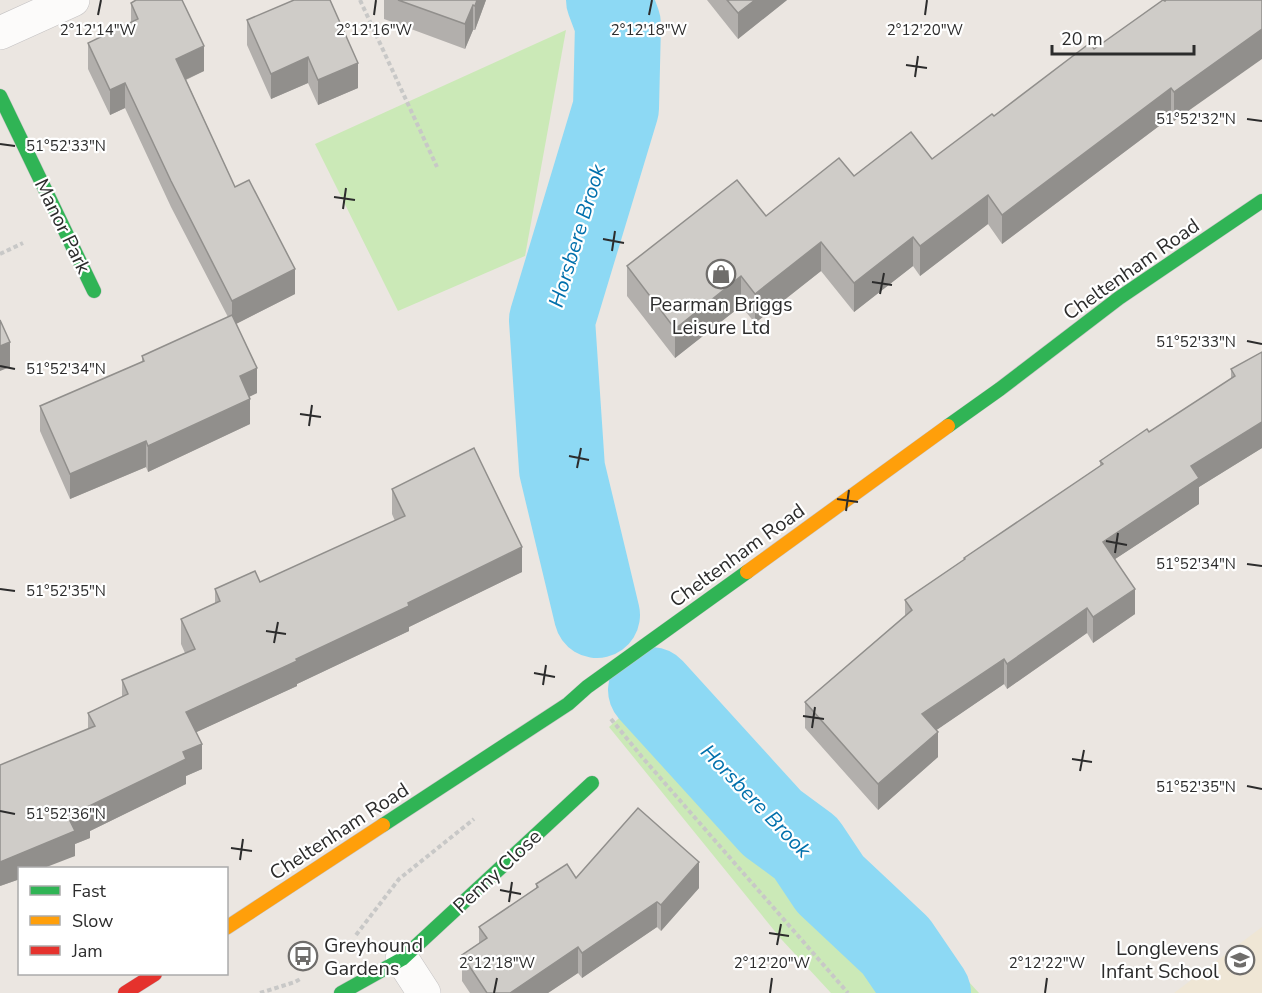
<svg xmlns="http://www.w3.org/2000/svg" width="1262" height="993" font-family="'Nunito Sans',sans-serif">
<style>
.education{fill:#efe6d5}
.green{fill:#cbe9b7}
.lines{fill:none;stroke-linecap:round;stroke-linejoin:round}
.river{stroke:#8dd9f4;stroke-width:86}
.street-casing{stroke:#c4c2c3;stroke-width:34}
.fast-casing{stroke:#c4c2c3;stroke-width:15}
.slow-casing{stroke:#c4c2c3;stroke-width:15}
.jam-casing{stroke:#c4c2c3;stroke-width:15}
.path{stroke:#c8c8c7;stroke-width:4;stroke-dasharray:4.5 3;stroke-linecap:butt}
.street{stroke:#fcfbfa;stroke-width:33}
.fast{stroke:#30b455;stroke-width:14}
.slow{stroke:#ff9f0a;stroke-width:14}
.jam{stroke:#e5322d;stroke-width:14}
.wall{fill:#b2afac}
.shaded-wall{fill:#918f8c}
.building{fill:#cfccc8;stroke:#918f8c;stroke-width:1.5}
.ticks{fill:none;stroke:#2c2c2c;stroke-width:2}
.labels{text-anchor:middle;stroke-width:4.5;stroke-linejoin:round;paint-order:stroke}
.street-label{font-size:20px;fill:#2c2c2c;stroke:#fff}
.poi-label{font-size:20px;fill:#2c2c2c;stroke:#fff}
.water-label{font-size:21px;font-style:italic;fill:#0070ac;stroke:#fff}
.ticks-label{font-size:15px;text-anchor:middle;fill:#2c2c2c;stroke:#fff;stroke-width:4.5;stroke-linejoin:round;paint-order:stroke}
</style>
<rect width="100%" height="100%" fill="#ebe6e1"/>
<polygon class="education" points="1262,927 1262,993 1174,993"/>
<g class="green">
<polygon points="566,30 525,256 398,311 315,144"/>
<polygon points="682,668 979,993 831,993 782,940 609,727 651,690"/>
</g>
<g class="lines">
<g class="river">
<polyline points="597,615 562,469 552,320 616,108 618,24 609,0"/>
<polyline points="651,690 772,823 806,848 830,884 896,946 928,993"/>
</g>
<g class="street-casing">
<g id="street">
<polyline points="0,33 73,0"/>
<polyline points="402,959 424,993"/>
</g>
</g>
<g class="fast-casing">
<g id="fast">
<polyline points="0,96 94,291"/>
<polyline points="948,426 1000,389 1119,298 1262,201"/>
<polyline points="383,825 568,704 587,687 747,572"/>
<polyline points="341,993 402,959 592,783"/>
</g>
</g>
<g class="slow-casing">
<g id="slow">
<polyline points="747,572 948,426"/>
<polyline points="226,928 383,825"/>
</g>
</g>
<g class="jam-casing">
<polyline id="jam" points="125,993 155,974"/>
</g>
<g class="path">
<polyline points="360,0 437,167"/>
<polyline points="0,254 23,243"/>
<polyline points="611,719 642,757 848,993"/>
<polyline points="356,935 399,879 474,819"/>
<polyline points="260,993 295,982 302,978"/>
</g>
<use href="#street" class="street"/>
<use href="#fast" class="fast"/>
<use href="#slow" class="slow"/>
<use href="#jam" class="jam"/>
</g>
<g class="wall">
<polygon points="384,0 486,0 475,30 473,30 465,49 384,19"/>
<polygon points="707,0 787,0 738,39"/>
<polygon points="1262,0 1174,121 1171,117 1002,244 988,224 920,276 913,266 854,312 821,271 755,323 741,306 675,358 627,296 627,266 766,216 854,176 932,159 994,116 1165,1"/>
<polygon points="131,3 204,71 186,80 235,187 295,294 236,324 257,393 249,397 250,424 148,472 146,467 70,499 40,431 40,406 142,362 142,356 228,317 171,207 125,108 110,115 88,69 88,43 131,23"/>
<polygon points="247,20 358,88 318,105 308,83 271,99 247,45"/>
<polygon points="1262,352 1262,448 1199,487 1199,504 1115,559 1135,614 1093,643 1087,633 1007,689 1004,684 936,730 938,757 878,810 805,728 805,702 905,616 905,600 964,560 964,558 1100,466 1100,461 1149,432 1231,379 1231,369"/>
<polygon points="392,489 522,572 409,627 409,631 297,684 297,686 196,732 202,769 186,776 186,784 90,831 90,838 75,844 75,856 20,868 20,879 0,886 88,729 88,713 122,697 122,680 185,653 181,644 181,619 215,603 215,589 260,582 395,521 392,514"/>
<polygon points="576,878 699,888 661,931 657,927 582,978 578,973 548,993 470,993 462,981 462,955 479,943 479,927 536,889 536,884"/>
</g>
<g class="shaded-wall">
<polygon points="477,0 486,0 475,30 475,6"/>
<polygon points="755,0 787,0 738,39 738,13"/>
<polygon points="473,5 473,30 465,49 465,24"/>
<polygon points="1262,29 1262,59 1174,121 1174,92"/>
<polygon points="204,46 204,71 176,84 176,59"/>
<polygon points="308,57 308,83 271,99 271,74"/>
<polygon points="358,63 358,88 318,105 318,80"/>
<polygon points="125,83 125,108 110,115 110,90"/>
<polygon points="1171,88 1171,117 1002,244 1002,215"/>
<polygon points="988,195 988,224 920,276 920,246"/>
<polygon points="913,237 913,266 854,312 854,283"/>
<polygon points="821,242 821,271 755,323 755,294"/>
<polygon points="295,269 295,294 232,326 232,301"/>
<polygon points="741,276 741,306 675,358 675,329"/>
<polygon points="10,342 10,367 0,371 0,346"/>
<polygon points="257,368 257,393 240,401 240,376"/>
<polygon points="250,399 250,424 148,472 148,446"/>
<polygon points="1262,422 1262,448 1199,487 1199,504 1103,567 1103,542 1191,466"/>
<polygon points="146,441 146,467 70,499 70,474"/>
<polygon points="522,547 522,572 409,627 409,631 297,684 297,686 186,737 186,712 296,659 408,603"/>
<polygon points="1135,589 1135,614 1093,643 1093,617"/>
<polygon points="1087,608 1087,633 1007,689 1007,664"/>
<polygon points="1004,659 1004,684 922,740 922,714"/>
<polygon points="938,732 938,757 878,810 878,784"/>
<polygon points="202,744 202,769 186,776 186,784 90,831 90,838 75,844 75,856 44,868 20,868 20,879 0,886 0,862 87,807 183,752"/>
<polygon points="699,862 699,888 661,931 661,905"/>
<polygon points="657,902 657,927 582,978 582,953"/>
<polygon points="578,947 578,973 548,993 510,993"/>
</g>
<g class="building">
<polygon points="136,0 182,0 204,46 176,59 235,187 249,180 295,269 232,301 171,181 125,83 110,90 88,43 138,19 131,3"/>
<polygon points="294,0 330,0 358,63 318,80 308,57 271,74 247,20"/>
<polygon points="398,0 477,0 475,6 473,5 465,24"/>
<polygon points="727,0 755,0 738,13"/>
<polygon points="1163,0 1165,1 1166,0 1262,0 1262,29 1174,92 1171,88 1002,215 988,195 920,246 913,237 854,283 821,242 755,294 741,276 675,329 627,266 737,180 766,216 839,158 854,176 911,132 932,159 992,114 994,116 1090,43 1094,49"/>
<polygon points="232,315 257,368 240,376 250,399 148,446 146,441 70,474 40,406 144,361 142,356"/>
<polygon points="0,320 10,342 0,346"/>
<polygon points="1262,352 1262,422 1191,466 1199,478 1103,542 1135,589 1093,617 1087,608 1007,664 1004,659 922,714 938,732 878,784 805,702 912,610 905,600 965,559 964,558 1103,464 1100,461 1147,429 1149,432 1235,376 1231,369"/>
<polygon points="474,448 522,547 408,603 409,606 296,659 297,661 186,712 202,744 183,752 186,759 87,807 90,813 70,821 75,831 0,862 0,765 95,726 88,713 128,694 122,680 195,649 181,619 220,601 215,589 255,571 260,582 405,516 392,489"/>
<polygon points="638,808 699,862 661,905 657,902 582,953 578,947 510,993 487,993 462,955 487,938 479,927 538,887 536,884 567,864 576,878"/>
</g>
<path class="ticks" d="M98 15 101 0M374 15 376 0M649 15 652 0M925 15 927 0M906 65 927 68M915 77 918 56M1247 119 1262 121M0 144 15 146M334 197 355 200M343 209 346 188M603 239 624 243M612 251 615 231M872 282 892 285M880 294 884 273M1247 341 1262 344M0 366 15 369M300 414 321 417M309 426 312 405M569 456 589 460M577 468 581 448M837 499 858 502M846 511 849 490M1106 541 1127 545M1115 553 1118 533M1247 564 1262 566M0 589 15 591M266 631 286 634M274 643 278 622M534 673 555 677M543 685 546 665M803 716 824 719M812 728 815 707M1072 759 1092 762M1080 771 1084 750M1247 786 1262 789M0 811 15 814M231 848 252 851M240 860 243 839M500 890 521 894M509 902 512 882M769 933 789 936M777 945 781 924M494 993 497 978M770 993 772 978M1045 993 1047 978"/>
<defs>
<g id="shop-ring" transform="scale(1.5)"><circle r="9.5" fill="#fff" stroke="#6f6d6b" stroke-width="1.5"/><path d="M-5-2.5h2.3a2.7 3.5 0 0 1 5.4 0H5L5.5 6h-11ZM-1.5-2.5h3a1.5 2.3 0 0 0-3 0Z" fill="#6f6d6b"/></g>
<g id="bus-ring" transform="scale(1.5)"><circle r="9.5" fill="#fff" stroke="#6f6d6b" stroke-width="1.5"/><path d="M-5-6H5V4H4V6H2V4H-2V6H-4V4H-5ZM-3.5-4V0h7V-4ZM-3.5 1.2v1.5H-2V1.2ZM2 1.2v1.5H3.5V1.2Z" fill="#6f6d6b"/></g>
<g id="school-ring" transform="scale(1.5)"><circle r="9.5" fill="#fff" stroke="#6f6d6b" stroke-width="1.5"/><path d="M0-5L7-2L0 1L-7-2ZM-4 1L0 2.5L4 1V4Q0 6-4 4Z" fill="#6f6d6b"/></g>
</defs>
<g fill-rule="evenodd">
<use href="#shop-ring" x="721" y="274"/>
<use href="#bus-ring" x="303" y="956"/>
<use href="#school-ring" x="1240" y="960"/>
</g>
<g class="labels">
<g class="street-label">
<text transform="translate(63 226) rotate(64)" y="7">Manor Park</text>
<text transform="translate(1131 269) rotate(-35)" y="7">Cheltenham Road</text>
<text transform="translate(737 555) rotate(-36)" y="7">Cheltenham Road</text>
<text transform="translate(339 831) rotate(-33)" y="7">Cheltenham Road</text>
<text transform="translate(497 871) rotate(-43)" y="7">Penny Close</text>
</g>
<g class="poi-label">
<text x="721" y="311">Pearman Briggs<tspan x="721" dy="23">Leisure Ltd</tspan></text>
<text x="324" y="952" text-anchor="start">Greyhound<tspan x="324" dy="23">Gardens</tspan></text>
<text x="1219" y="955" text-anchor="end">Longlevens<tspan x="1219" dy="23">Infant School</tspan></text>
</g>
<g class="water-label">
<text transform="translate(577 236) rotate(-73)" y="7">Horsbere Brook</text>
<text transform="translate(756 801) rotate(46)" y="7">Horsbere Brook</text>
</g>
</g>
<g class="ticks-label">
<text x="98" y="35">2°12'14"W</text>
<text x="374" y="35">2°12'16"W</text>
<text x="649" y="35">2°12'18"W</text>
<text x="925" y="35">2°12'20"W</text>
<text x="1196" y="124">51°52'32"N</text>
<text x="66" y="151">51°52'33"N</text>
<text x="1196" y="347">51°52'33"N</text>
<text x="66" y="374">51°52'34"N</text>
<text x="1196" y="569">51°52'34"N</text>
<text x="66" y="596">51°52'35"N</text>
<text x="1196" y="792">51°52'35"N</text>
<text x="66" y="819">51°52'36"N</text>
<text x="497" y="968">2°12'18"W</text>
<text x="772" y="968">2°12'20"W</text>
<text x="1047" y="968">2°12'22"W</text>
</g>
<rect x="18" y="867" width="210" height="108" fill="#ffffff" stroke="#ababab" stroke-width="1.5"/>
<rect x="30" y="886" width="30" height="9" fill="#30b455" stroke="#ababab" stroke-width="1.5"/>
<text x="72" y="897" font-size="18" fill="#2c2c2c">Fast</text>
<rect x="30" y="916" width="30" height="9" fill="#ff9f0a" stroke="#ababab" stroke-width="1.5"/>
<text x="72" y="927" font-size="18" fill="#2c2c2c">Slow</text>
<rect x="30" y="946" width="30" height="9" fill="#e5322d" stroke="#ababab" stroke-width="1.5"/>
<text x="72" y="957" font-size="18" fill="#2c2c2c">Jam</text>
<path d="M1052 45v9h142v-9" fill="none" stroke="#2c2c2c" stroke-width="3"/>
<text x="1061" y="45" font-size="18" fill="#2c2c2c" stroke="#ffffff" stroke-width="4.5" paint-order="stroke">20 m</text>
</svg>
